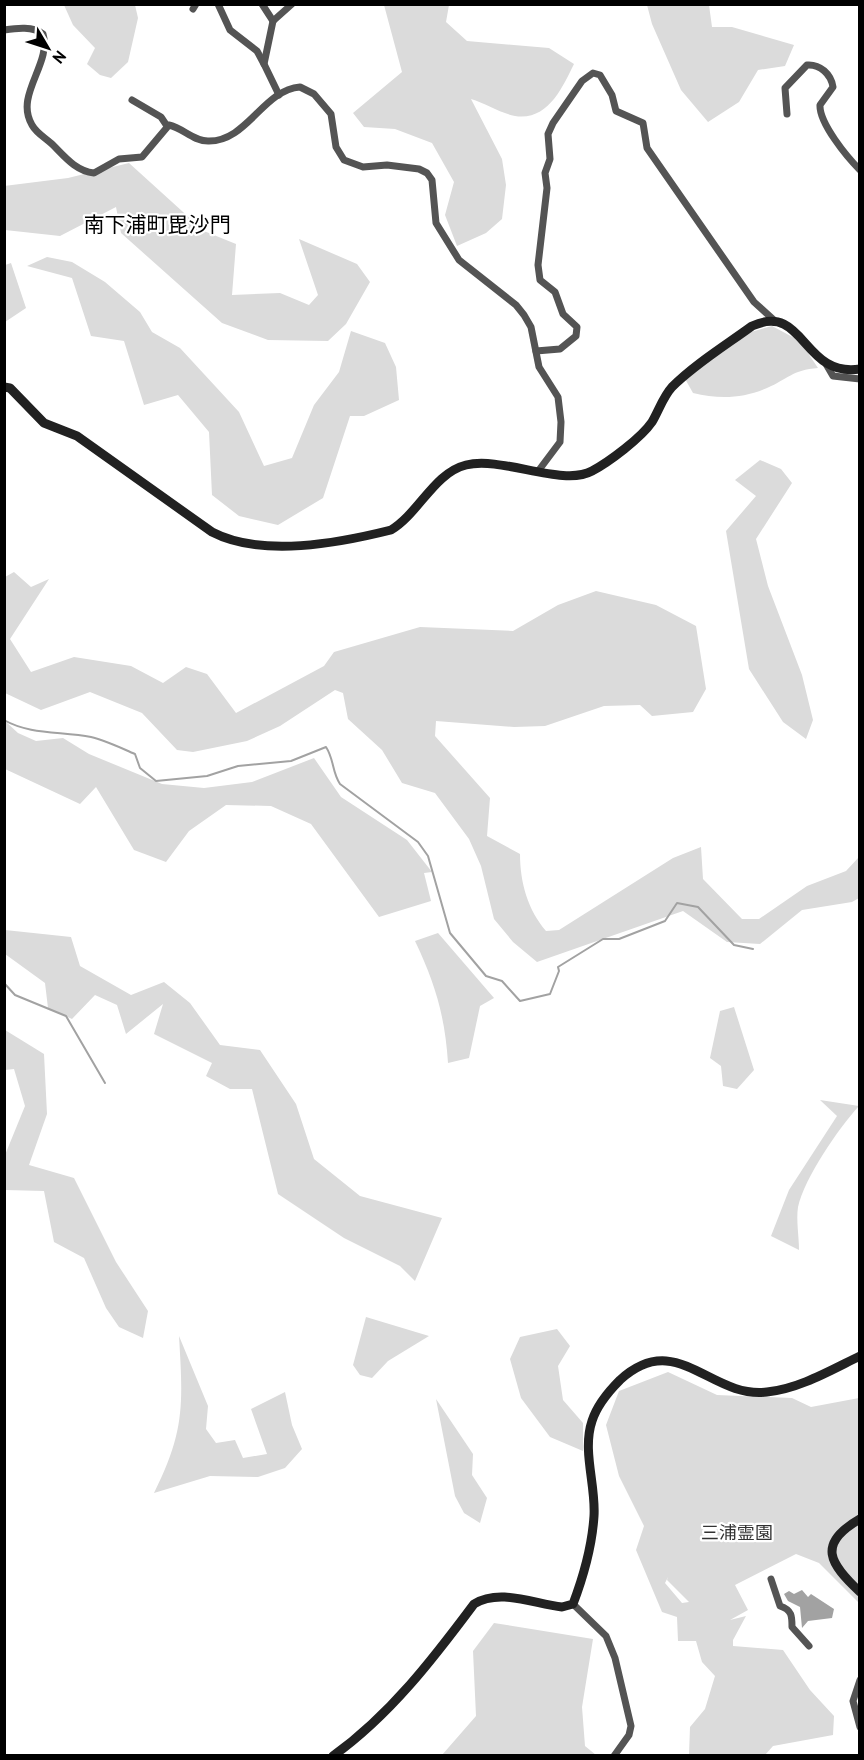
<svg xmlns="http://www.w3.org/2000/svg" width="864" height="1760" font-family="'PT Sans','Noto Sans JP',sans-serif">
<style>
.green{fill:#dbdbdb;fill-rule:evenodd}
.water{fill:#a2a2a2}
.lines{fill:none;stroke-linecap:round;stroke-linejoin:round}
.stream{stroke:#a2a2a2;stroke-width:2}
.street{stroke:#545454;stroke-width:7}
.secondary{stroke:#212121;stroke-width:9}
.labels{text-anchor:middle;stroke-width:4.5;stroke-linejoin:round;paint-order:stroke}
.park-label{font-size:18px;fill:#323232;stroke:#fff}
.quarter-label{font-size:21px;fill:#000;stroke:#fff}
</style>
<rect width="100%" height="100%" fill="#fff"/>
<g class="green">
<polygon points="64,5 135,5 138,18 128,62 111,78 100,75 87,64 95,48 73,25"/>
<path d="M384 5H449L446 22 467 41 549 48 574 64C562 88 548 121 515 116 500 113 485 103 471 99L502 159 506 185 502 219 486 233 457 246 445 215 454 182 432 143 395 129 364 127 353 113 402 72Z"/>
<polygon points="647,5 709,5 712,27 732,27 794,45 785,66 758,70 739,102 708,122 681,90 652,24"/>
<polygon points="129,163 204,231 236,244 232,295 280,293 309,305 318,295 299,239 357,264 370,282 346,324 328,341 268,340 222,323 121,233 116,207 60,236 5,230 4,186 68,178"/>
<polygon points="47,257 72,262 105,282 140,312 152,332 180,348 239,412 264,466 292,458 314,405 339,372 351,331 385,343 396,367 399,400 364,416 350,416 323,498 278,525 239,516 212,495 209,432 178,395 144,405 124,341 91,336 72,278 27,266"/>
<polygon points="11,263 26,308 5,322 5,265"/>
<path d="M772 326 800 341 818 368C792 370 788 379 767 388 742 399 718 399 693 393L684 377 744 334Z"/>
<polygon points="760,460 781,469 792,483 756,539 768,586 802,675 813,720 806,739 783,722 749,669 726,531 756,496 735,480"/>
<path d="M14 572 31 587 49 579 10 639 31 672 74 657 131 666 163 683 186 667 207 674 236 713 324 666 334 652 420 627 513 631 558 605 596 591 656 605 696 626 706 689 693 712 652 716 640 705 604 706 545 726 514 727 436 721 435 736 490 798 487 836 520 854C520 883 528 910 546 931L559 930 673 858 701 847 703 879 742 919H759L807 886 846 871 859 857V898L852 902 802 910 760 944 727 942 683 911 537 962 513 942 494 919 481 866 469 839 435 793 402 783 382 750 348 719 343 693 335 690 280 726 247 741 193 752 177 750 142 713 90 692 41 710 5 693V577Z"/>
<polygon points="5,721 18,733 36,741 63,738 89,754 162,784 204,788 252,782 314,758 341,797 407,840 432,872 424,873 431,901 379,917 311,824 271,806 226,805 189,831 166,862 134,850 96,787 80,804 5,769"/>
<polygon points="5,930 71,937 80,966 131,995 164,982 190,1003 220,1045 260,1050 296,1104 314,1159 360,1196 442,1218 415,1281 400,1266 344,1238 278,1194 252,1089 230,1089 206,1076 212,1063 154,1034 163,1004 126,1034 117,1005 95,995 72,1019 48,1008 45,983 5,954"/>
<path d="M438 933 494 998 480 1006 469 1058 448 1063C445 1016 435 983 415 941Z"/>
<polygon points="734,1007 754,1070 737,1089 723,1086 721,1066 710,1058 720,1011"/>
<polygon points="5,1030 44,1054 47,1114 29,1165 74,1178 116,1262 148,1311 143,1338 119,1327 106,1308 84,1258 54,1242 44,1191 5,1190 5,1155 25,1106 14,1069 5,1070"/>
<path d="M820 1100 859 1106C838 1129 805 1177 798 1207 796 1220 799 1237 799 1250L771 1236 789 1190 837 1116Z"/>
<polygon points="366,1317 429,1336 388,1361 372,1378 360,1375 353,1365"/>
<polygon points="557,1329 570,1346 558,1366 563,1400 583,1423 583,1451 550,1437 521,1398 510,1359 520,1337"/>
<path d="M179 1336 208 1406 206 1429 216 1443 235 1440 243 1458 267 1454 251 1409 285 1392 292 1425 302 1449 285 1468 258 1477 210 1476 154 1493C185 1431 183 1404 179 1336Z"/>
<path d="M668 1372 717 1395 792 1398 811 1407 859 1398V1603L819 1563 796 1554 735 1585 748 1610 730 1620 746 1616 733 1640V1646L783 1650 810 1690 834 1716 833 1735 773 1746 765 1755H689L690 1727 705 1709 715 1676 702 1662 696 1641H678L677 1617 662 1612 636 1550 644 1526 619 1476 606 1425 619 1391ZM668 1577 667 1580 689 1602 682 1603 665 1583Z"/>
<polygon points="436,1399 473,1454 472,1475 487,1498 480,1523 464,1513 455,1496"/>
<polygon points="494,1623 593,1639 582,1707 585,1746 596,1755 442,1755 476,1716 473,1651"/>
</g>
<polygon class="water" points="802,1590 808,1597 811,1594 834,1609 832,1618 808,1621 802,1628 800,1607 788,1601 784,1594 789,1591 794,1594"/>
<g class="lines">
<g class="stream">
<path d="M4 720C30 735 62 731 91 737 105 740 121 748 135 754L140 768 156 781 207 776 238 766 291 761 326 747C334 759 332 772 340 784L418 842 428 856 450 933 486 976 502 981 520 1001 550 994 559 971 558 967 603 939H619L665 921 677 903 698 907 734 945 753 949"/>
<polyline points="4,983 15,995 66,1016 105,1083"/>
</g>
<g class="street">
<polyline points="218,4 230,30 257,51 264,64"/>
<polyline points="262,4 273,21"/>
<polyline points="193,9 196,4"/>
<path d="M4 30C17 28 33 26 43 34 52 64 14 95 32 125 37 134 46 138 53 145 65 157 76 171 94 173L119 159 142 157 169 125C183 128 193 141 208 141 247 142 263 90 300 87L314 94 331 114 336 147 344 160 363 167 387 165 419 169 427 173 432 180 436 223 459 260 516 305 524 315 531 327 539 367 558 397 561 422 560 442 539 470"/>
<polyline points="279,95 264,64 273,21 292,4"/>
<polyline points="132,100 161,117 167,126"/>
<path d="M787 114 785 88 807 65C820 64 831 74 833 87L820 105C819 123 847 157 860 170"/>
<polyline points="536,351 560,349 576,336 577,327 563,314 555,292 540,280 538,265 547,188 545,173 550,159 548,134 553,123 582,81 593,73 600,75 612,95 616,111 643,123 647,148 754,302 774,320"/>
<polyline points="826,364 833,376 860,379"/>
<path d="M771 1579 780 1606C792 1610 792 1616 792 1627L809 1646"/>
<polyline points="573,1604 606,1636 615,1658 631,1726 629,1735 614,1756"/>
<polyline points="860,1680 853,1701 860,1727"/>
</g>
<g class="secondary">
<path d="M4 387 10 388 44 423 77 436 212 532C262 558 339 543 391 530 419 513 434 473 466 465 502 456 563 487 592 471 609 462 641 438 652 422 659 410 663 397 672 387 695 364 726 345 752 326 805 302 802 378 860 369"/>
<path d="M860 1519C816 1544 830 1564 860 1592"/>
<path d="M333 1756C390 1715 433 1659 474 1604 500 1588 534 1604 562 1607L573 1604C584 1575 592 1547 594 1516 596 1485 582 1451 592 1421 597 1405 608 1392 620 1380 677 1328 710 1399 767 1392 799 1389 831 1370 860 1356"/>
</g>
</g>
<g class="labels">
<g class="park-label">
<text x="737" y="1539">三浦霊園</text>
</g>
<g class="quarter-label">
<text x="157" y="232">南下浦町毘沙門</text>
</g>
</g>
<rect width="864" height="1760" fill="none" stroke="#000000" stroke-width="12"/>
<g transform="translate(48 48) rotate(129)" stroke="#ffffff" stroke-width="4.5" paint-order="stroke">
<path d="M0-4.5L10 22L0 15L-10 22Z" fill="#000000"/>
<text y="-9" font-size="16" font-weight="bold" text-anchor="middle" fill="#000000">N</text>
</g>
</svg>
